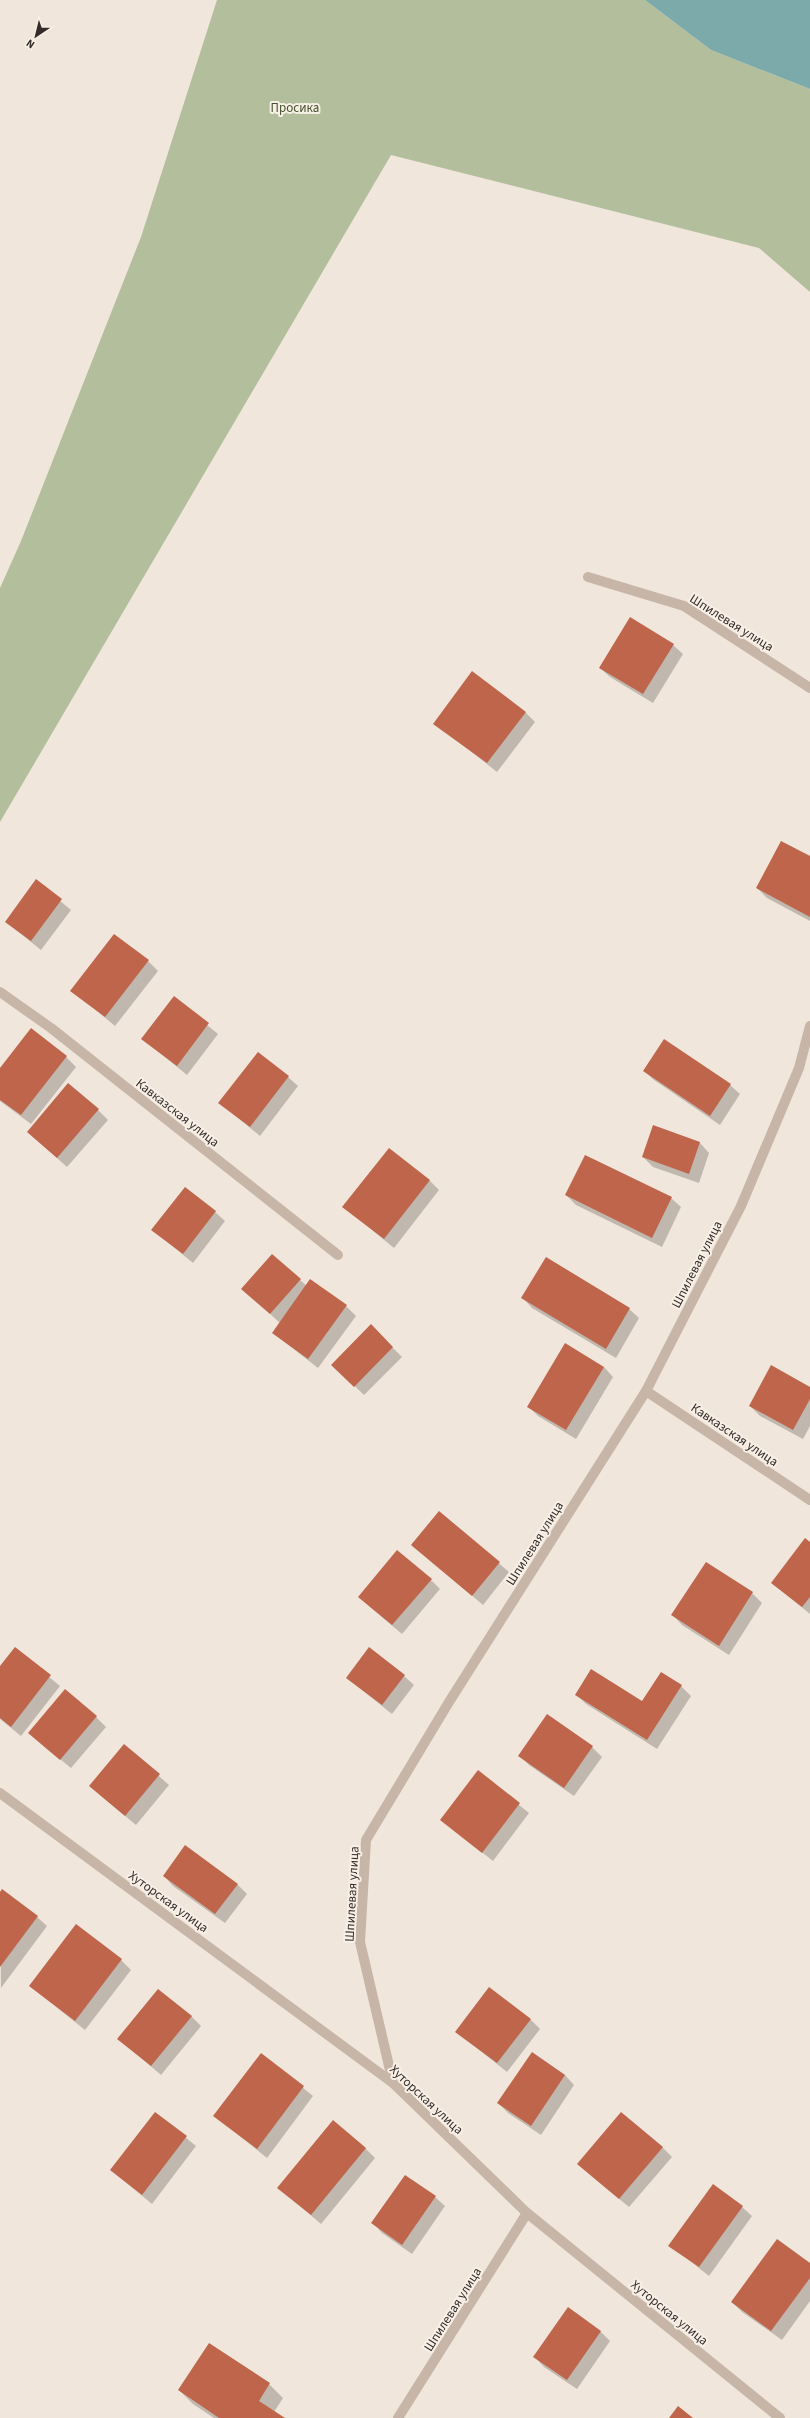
<svg xmlns="http://www.w3.org/2000/svg" width="810" height="2418" font-family="'Source Sans 3',sans-serif">
<style>
.green{fill:#b3be9c}
.water{fill:#7caaab}
.shadow{fill:#0003}
.building{fill:#be654b}
.lines{fill:none;stroke-linecap:round;stroke-linejoin:round}
.minor{stroke:#c7b6a8;stroke-width:10}
.labels{text-anchor:middle;stroke-width:4;stroke-linejoin:round;paint-order:stroke}
.park-label{font-size:13px;fill:#44512d;stroke:#f8f0e7}
.street-label{font-size:13px;fill:#342c28;stroke:#f8f0e7}
</style>
<rect width="100%" height="100%" fill="#f0e6db"/>
<polygon class="green" points="217,0 645,0 711,50 810,89 810,292 759,248 391,155 0,822 0,588 21,541 141,237"/>
<polygon class="water" points="645,0 810,0 810,89 711,50"/>
<g class="shadow">
<polygon points="673,645 683,654 653,703 610,677 600,668"/>
<polygon points="525,712 535,722 497,772 435,723"/>
<polygon points="810,857 810,921 767,898 757,888"/>
<polygon points="36,881 71,910 41,950 6,922"/>
<polygon points="148,961 158,971 115,1026 72,990"/>
<polygon points="174,998 218,1034 187,1075 143,1039"/>
<polygon points="66,1057 76,1067 31,1124 0,1101 0,1070"/>
<polygon points="644,1071 730,1085 740,1094 720,1125 654,1080"/>
<polygon points="288,1077 298,1086 260,1136 220,1103"/>
<polygon points="98,1110 108,1120 67,1167 28,1132"/>
<polygon points="700,1143 709,1153 699,1183 653,1167 643,1157"/>
<polygon points="429,1180 439,1190 394,1248 344,1207"/>
<polygon points="566,1195 671,1198 681,1207 662,1247 576,1205"/>
<polygon points="215,1212 225,1221 193,1263 153,1230"/>
<polygon points="300,1280 307,1286 346,1306 356,1316 318,1368 273,1333 280,1323 243,1289"/>
<polygon points="523,1298 629,1309 639,1318 616,1358 532,1308"/>
<polygon points="371,1326 402,1357 364,1395 342,1374"/>
<polygon points="604,1367 613,1377 576,1439 538,1416 528,1406"/>
<polygon points="810,1388 810,1426 803,1439 760,1416 750,1406"/>
<polygon points="439,1512 509,1572 483,1605 412,1544"/>
<polygon points="810,1543 810,1614 772,1583"/>
<polygon points="431,1580 440,1589 402,1634 369,1606"/>
<polygon points="752,1593 762,1603 729,1655 682,1625 673,1615"/>
<polygon points="15,1649 60,1686 21,1736 0,1719 0,1668"/>
<polygon points="661,1673 681,1686 691,1696 657,1749 586,1704 576,1694 642,1703"/>
<polygon points="404,1676 414,1685 392,1714 347,1678"/>
<polygon points="96,1717 106,1727 71,1768 39,1742"/>
<polygon points="125,1746 169,1785 136,1825 100,1795"/>
<polygon points="592,1747 602,1757 574,1796 529,1765 519,1755"/>
<polygon points="478,1772 529,1813 493,1861 441,1820"/>
<polygon points="164,1876 237,1884 247,1894 225,1923 173,1886"/>
<polygon points="0,1893 37,1917 47,1926 1,1988"/>
<polygon points="121,1960 131,1970 85,2030 30,1986"/>
<polygon points="191,2016 201,2026 161,2075 119,2039"/>
<polygon points="530,2019 540,2029 507,2072 457,2032"/>
<polygon points="532,2053 565,2075 574,2085 541,2135 508,2113 498,2103"/>
<polygon points="261,2054 313,2096 267,2158 215,2116"/>
<polygon points="155,2113 196,2146 152,2204 111,2170"/>
<polygon points="662,2147 672,2157 629,2207 588,2173"/>
<polygon points="365,2148 375,2158 321,2224 279,2188"/>
<polygon points="435,2197 445,2206 412,2254 382,2233 373,2223"/>
<polygon points="742,2207 752,2216 709,2276 670,2245"/>
<polygon points="810,2264 810,2301 782,2340 742,2312 732,2302"/>
<polygon points="600,2331 610,2341 577,2389 544,2367 535,2357"/>
<polygon points="269,2384 283,2398 274,2412 283,2418 214,2418 193,2404 179,2390"/>
</g>
<g class="building">
<polygon points="630,617 674,644 643,694 599,668"/>
<polygon points="472,671 526,712 487,763 433,724"/>
<polygon points="781,841 810,856 810,917 756,888"/>
<polygon points="36,879 62,899 31,941 5,922"/>
<polygon points="114,934 149,960 105,1017 70,991"/>
<polygon points="174,996 209,1023 177,1066 141,1039"/>
<polygon points="31,1028 67,1056 21,1115 0,1100 0,1068"/>
<polygon points="664,1039 731,1084 710,1116 643,1071"/>
<polygon points="258,1052 289,1076 250,1127 218,1103"/>
<polygon points="68,1083 99,1109 57,1158 27,1132"/>
<polygon points="653,1125 700,1142 689,1174 642,1157"/>
<polygon points="389,1148 430,1180 384,1239 342,1207"/>
<polygon points="585,1155 672,1197 652,1238 565,1195"/>
<polygon points="185,1187 216,1211 183,1254 151,1230"/>
<polygon points="272,1254 301,1279 270,1314 241,1289"/>
<polygon points="546,1257 630,1308 606,1349 521,1298"/>
<polygon points="310,1279 347,1305 308,1359 272,1333"/>
<polygon points="371,1324 393,1347 354,1387 331,1365"/>
<polygon points="565,1343 604,1367 566,1430 527,1407"/>
<polygon points="771,1365 810,1387 810,1399 793,1430 749,1406"/>
<polygon points="439,1511 500,1562 472,1596 411,1545"/>
<polygon points="805,1538 810,1542 810,1597 802,1607 771,1583"/>
<polygon points="397,1550 432,1579 392,1625 358,1597"/>
<polygon points="706,1562 753,1592 719,1646 671,1615"/>
<polygon points="15,1647 51,1675 11,1727 0,1718 0,1666"/>
<polygon points="369,1647 405,1675 382,1705 346,1678"/>
<polygon points="591,1669 642,1701 661,1672 682,1685 647,1740 575,1695"/>
<polygon points="65,1689 97,1716 60,1760 28,1733"/>
<polygon points="547,1714 593,1746 564,1788 518,1756"/>
<polygon points="124,1744 160,1774 125,1816 89,1786"/>
<polygon points="478,1770 520,1803 482,1853 440,1820"/>
<polygon points="185,1845 238,1884 215,1914 163,1876"/>
<polygon points="2,1889 38,1916 0,1967 0,1892"/>
<polygon points="76,1924 122,1959 75,2021 29,1986"/>
<polygon points="489,1987 531,2019 497,2063 455,2032"/>
<polygon points="158,1989 192,2016 151,2066 117,2039"/>
<polygon points="532,2052 565,2075 531,2126 497,2103"/>
<polygon points="261,2053 304,2086 257,2149 213,2116"/>
<polygon points="155,2112 187,2136 142,2195 110,2170"/>
<polygon points="621,2112 663,2147 619,2199 577,2164"/>
<polygon points="333,2120 366,2148 311,2215 277,2188"/>
<polygon points="405,2175 436,2196 402,2245 371,2223"/>
<polygon points="713,2184 743,2206 699,2267 668,2246"/>
<polygon points="777,2239 810,2263 810,2278 771,2331 731,2302"/>
<polygon points="568,2307 601,2331 567,2380 533,2357"/>
<polygon points="209,2343 270,2383 259,2401 285,2418 219,2418 178,2390"/>
<polygon points="678,2406 693,2418 669,2418"/>
</g>
<g class="lines">
<g class="minor">
<polyline points="588,577 684,606 810,688"/>
<polyline points="0,992 51,1028 338,1255"/>
<polyline points="646,1391 810,1500"/>
<polyline points="0,1793 393,2083 527,2213 780,2418"/>
<polyline points="393,2083 360,1942 366,1840 449,1702 646,1391 741,1206 799,1068 810,1026"/>
<polyline points="398,2418 527,2213"/>
</g>
</g>
<g class="labels">
<g class="park-label">
<text x="295" y="112">Просика</text>
</g>
<g class="street-label">
<text transform="translate(732 622) rotate(32)" y="5">Шпилевая улица</text>
<text transform="translate(178 1112) rotate(38)" y="5">Кавказская улица</text>
<text transform="translate(696 1264) rotate(-63)" y="5">Шпилевая улица</text>
<text transform="translate(735 1434) rotate(34)" y="5">Кавказская улица</text>
<text transform="translate(534 1543) rotate(-58)" y="5">Шпилевая улица</text>
<text transform="translate(351 1894) rotate(-87)" y="5">Шпилевая улица</text>
<text transform="translate(169 1901) rotate(36)" y="5">Хуторская улица</text>
<text transform="translate(427 2099) rotate(43)" y="5">Хуторская улица</text>
<text transform="translate(452 2309) rotate(-58)" y="5">Шпилевая улица</text>
<text transform="translate(670 2312) rotate(39)" y="5">Хуторская улица</text>
</g>
</g>
<g transform="translate(36 36) rotate(215)" stroke="#f8f0e7" stroke-width="3" paint-order="stroke">
<path d="M0-3L7 15L0 10L-7 15Z" fill="#342c28"/>
<text y="-6" font-size="11" font-weight="bold" text-anchor="middle" fill="#342c28">N</text>
</g>
</svg>
